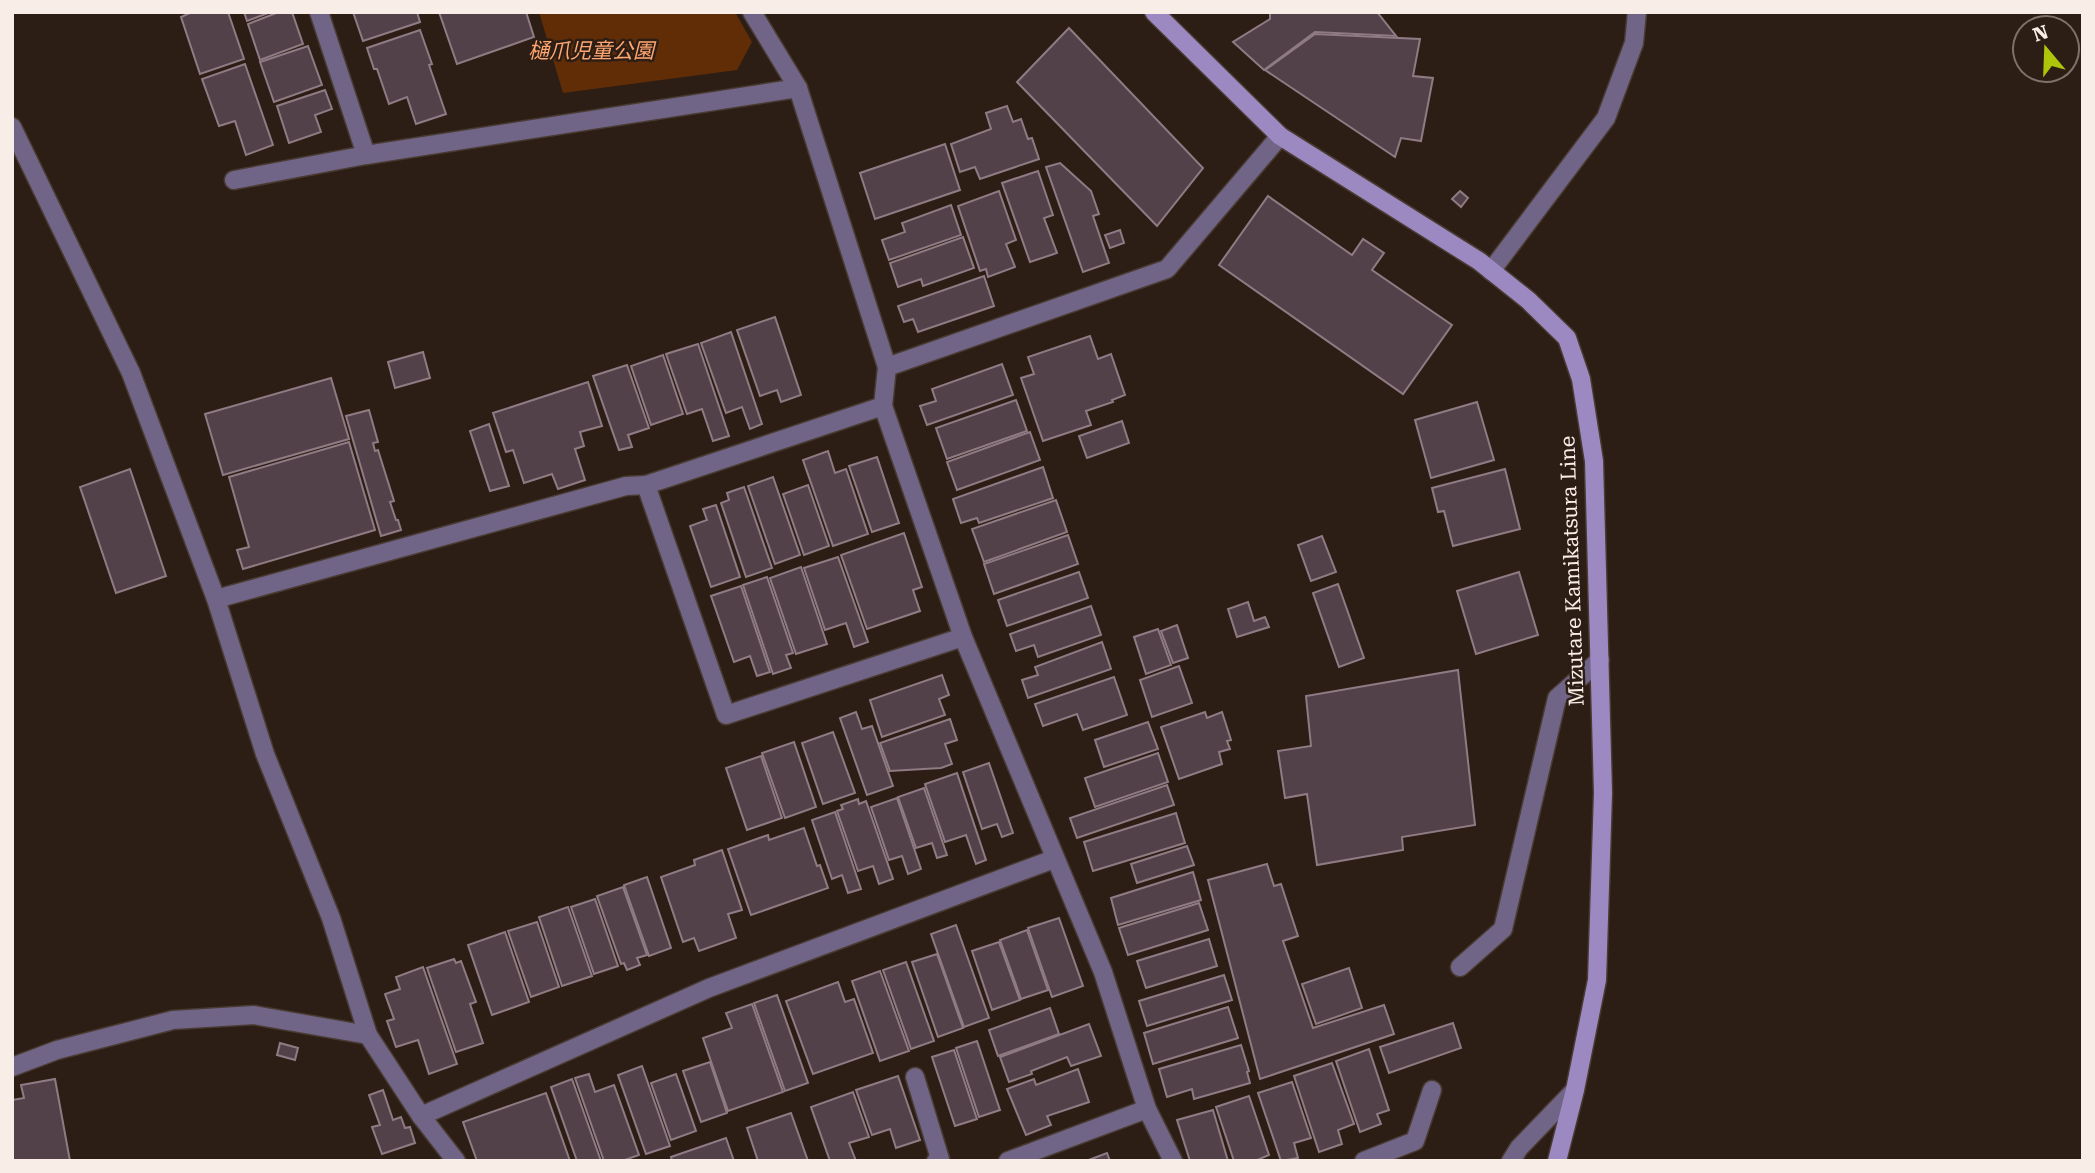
<svg xmlns="http://www.w3.org/2000/svg" width="2095" height="1173" font-family="'Roboto Serif','Noto Sans JP',serif">
<style>
.green{fill:#602d07}
.building{fill:#53414a;stroke:#8f7b84;stroke-width:2}
.lines{fill:none;stroke-linecap:round;stroke-linejoin:round}
.service-casing{stroke:#493b32;stroke-width:21}
.minor-casing{stroke:#493b32;stroke-width:21}
.secondary-casing{stroke:#493b32;stroke-width:21}
.service{stroke:#706487;stroke-width:18}
.minor{stroke:#706487;stroke-width:18}
.secondary{stroke:#9d89c2;stroke-width:18}
.labels{text-anchor:middle;stroke-width:5;stroke-linejoin:round;paint-order:stroke}
.park-label{font-size:21px;font-style:italic;fill:#fea671;stroke:#2d1e15}
.street-label{font-size:21px;fill:#f8ede7;stroke:#2d1e15}
</style>
<rect width="100%" height="100%" fill="#2d1e15"/>
<polygon class="green" points="539,12 735,12 752,42 737,70 563,93"/>
<g class="building">
<polygon points="192,12 228,12 244,59 200,74 181,17"/>
<polygon points="244,12 271,12 247,21"/>
<polygon points="279,12 292,12 303,44 260,60 248,24"/>
<polygon points="353,12 417,12 420,22 363,41"/>
<polygon points="439,12 526,12 534,37 457,64"/>
<polygon points="1270,12 1377,12 1396,36 1315,32 1264,70 1233,42 1270,19"/>
<polygon points="1069,28 1203,168 1157,226 1017,82"/>
<polygon points="420,30 432,64 429,65 446,114 416,124 407,97 389,104 377,69 374,69 367,48"/>
<polygon points="1315,34 1420,39 1413,76 1433,78 1421,141 1401,138 1395,157 1265,70"/>
<polygon points="308,46 322,85 274,102 260,62"/>
<polygon points="245,64 273,145 246,155 235,121 219,126 202,79"/>
<polygon points="325,90 332,109 315,115 321,132 289,143 277,106"/>
<polygon points="1007,106 1013,122 1021,119 1028,139 1032,138 1039,159 980,179 975,167 960,172 951,144 991,129 986,113"/>
<polygon points="945,144 960,190 875,219 860,173"/>
<polygon points="1060,163 1091,191 1099,214 1093,216 1109,263 1083,272 1046,167"/>
<polygon points="1038,171 1053,215 1044,218 1057,253 1030,262 1002,183"/>
<polygon points="999,191 1016,240 1006,244 1015,267 988,277 986,269 980,271 958,206"/>
<polygon points="1460,191 1468,198 1461,207 1452,199"/>
<polygon points="1268,196 1352,255 1363,239 1384,253 1372,270 1452,325 1403,394 1219,265"/>
<polygon points="951,205 961,235 889,260 882,240 905,232 902,223"/>
<polygon points="1120,230 1124,243 1110,248 1105,235"/>
<polygon points="963,237 974,268 923,286 921,279 898,287 890,263"/>
<polygon points="984,276 994,306 918,332 913,319 904,322 898,306"/>
<polygon points="775,317 801,395 781,402 777,390 760,396 737,330"/>
<polygon points="731,332 762,424 750,429 742,407 726,413 701,343"/>
<polygon points="1090,336 1098,359 1111,354 1125,395 1112,400 1113,402 1086,411 1091,425 1043,441 1021,378 1034,374 1028,357"/>
<polygon points="698,344 729,436 713,441 702,409 687,414 666,354"/>
<polygon points="423,352 430,378 395,388 388,362"/>
<polygon points="663,355 683,414 651,425 631,366"/>
<polygon points="1002,364 1013,395 927,425 920,406 936,401 932,389"/>
<polygon points="627,365 649,428 628,435 632,447 619,450 593,376"/>
<polygon points="331,378 349,439 223,475 205,414"/>
<polygon points="588,382 602,426 580,432 584,446 575,449 585,480 558,489 552,474 524,483 513,450 506,452 493,413"/>
<polygon points="1016,400 1027,431 947,459 936,428"/>
<polygon points="1477,402 1494,460 1431,478 1415,420"/>
<polygon points="369,410 378,442 373,443 375,451 378,450 394,501 390,502 396,520 398,520 401,530 381,536 346,416"/>
<polygon points="1122,421 1129,443 1087,458 1079,436"/>
<polygon points="489,424 509,486 490,491 470,431"/>
<polygon points="1030,432 1040,460 957,490 947,462"/>
<polygon points="349,442 375,530 243,569 237,550 249,547 229,477"/>
<polygon points="828,451 835,473 846,469 868,534 833,546 803,460"/>
<polygon points="877,457 899,523 872,532 849,466"/>
<polygon points="1043,467 1053,498 979,523 977,518 961,523 953,499"/>
<polygon points="130,469 166,576 116,593 80,487"/>
<polygon points="1505,469 1520,529 1453,546 1444,511 1438,512 1432,488"/>
<polygon points="773,477 800,555 775,564 748,486"/>
<polygon points="808,485 829,546 804,555 783,494"/>
<polygon points="744,487 772,568 746,577 721,503 729,500 727,493"/>
<polygon points="1056,500 1067,532 984,562 972,529"/>
<polygon points="716,505 740,577 711,587 690,526 707,520 703,509"/>
<polygon points="904,533 922,587 913,590 920,611 867,629 841,555"/>
<polygon points="1068,535 1078,564 994,594 984,564"/>
<polygon points="1322,536 1336,572 1311,581 1298,545"/>
<polygon points="838,557 868,642 854,647 846,623 825,630 804,568"/>
<polygon points="801,567 827,644 796,654 770,578"/>
<polygon points="1079,572 1088,598 1007,626 998,600"/>
<polygon points="1519,572 1538,635 1476,654 1457,591"/>
<polygon points="767,577 793,653 786,655 791,668 773,674 743,585"/>
<polygon points="1338,584 1364,658 1339,667 1313,593"/>
<polygon points="741,586 770,672 757,676 750,656 734,662 711,596"/>
<polygon points="1248,602 1254,621 1265,617 1269,627 1237,637 1228,609"/>
<polygon points="1091,606 1101,635 1038,657 1034,645 1016,651 1010,634"/>
<polygon points="1177,625 1188,658 1173,663 1161,631"/>
<polygon points="1158,629 1171,665 1146,674 1134,637"/>
<polygon points="1102,642 1111,669 1028,698 1022,680 1038,675 1035,667"/>
<polygon points="1179,666 1192,703 1152,717 1140,680"/>
<polygon points="1458,670 1475,825 1402,837 1403,850 1317,865 1307,794 1285,798 1278,751 1311,746 1306,696"/>
<polygon points="942,675 949,695 939,699 945,715 882,737 870,700"/>
<polygon points="1114,677 1127,715 1083,730 1077,714 1043,726 1035,704"/>
<polygon points="856,712 862,729 872,726 893,786 867,795 840,718"/>
<polygon points="1205,712 1207,718 1222,712 1231,740 1227,741 1230,749 1219,752 1222,764 1179,779 1161,727"/>
<polygon points="950,719 957,740 945,744 952,764 941,768 890,771 880,743"/>
<polygon points="1148,722 1158,749 1104,767 1095,740"/>
<polygon points="833,732 855,793 823,804 802,743"/>
<polygon points="794,742 816,807 785,818 762,753"/>
<polygon points="1158,753 1168,782 1095,807 1085,778"/>
<polygon points="761,756 782,818 747,830 726,768"/>
<polygon points="989,763 1013,833 1002,837 997,824 982,829 963,772"/>
<polygon points="957,773 986,860 976,864 966,835 945,842 925,784"/>
<polygon points="1167,785 1174,805 1077,838 1070,818"/>
<polygon points="924,788 947,855 937,858 932,843 916,848 898,797"/>
<polygon points="897,798 921,869 908,874 902,856 889,860 871,807"/>
<polygon points="858,799 859,804 866,801 893,879 879,884 873,866 858,871 837,811 843,809 841,805"/>
<polygon points="835,812 861,889 848,893 842,875 832,879 812,820"/>
<polygon points="1176,813 1185,843 1093,871 1084,842"/>
<polygon points="804,828 817,866 820,865 828,888 751,915 728,849 768,835 769,840"/>
<polygon points="1187,846 1194,865 1137,883 1131,864"/>
<polygon points="722,850 742,910 728,914 736,938 699,951 694,938 683,942 661,877 695,865 694,860"/>
<polygon points="1267,864 1274,886 1281,884 1298,936 1283,941 1313,1028 1384,1005 1394,1034 1260,1079 1208,880"/>
<polygon points="1193,872 1201,900 1118,925 1111,898"/>
<polygon points="647,877 671,948 649,956 624,885"/>
<polygon points="623,887 647,955 637,958 640,965 627,970 624,963 621,964 597,896"/>
<polygon points="595,899 618,966 594,974 571,907"/>
<polygon points="1199,903 1208,930 1128,955 1119,928"/>
<polygon points="568,907 592,976 562,986 539,917"/>
<polygon points="1059,918 1083,986 1052,997 1028,928"/>
<polygon points="537,922 559,987 531,997 508,931"/>
<polygon points="956,925 989,1018 964,1027 931,934"/>
<polygon points="1027,930 1048,990 1021,999 1000,940"/>
<polygon points="505,932 529,1002 492,1015 468,945"/>
<polygon points="1209,939 1217,966 1146,988 1137,961"/>
<polygon points="999,942 1020,1000 992,1010 972,951"/>
<polygon points="937,954 963,1028 938,1037 912,962"/>
<polygon points="454,959 456,963 461,961 476,1002 470,1004 483,1043 456,1052 427,968"/>
<polygon points="906,962 934,1041 911,1049 883,970"/>
<polygon points="423,967 457,1064 429,1074 418,1040 396,1047 387,1021 394,1019 385,994 400,989 396,977"/>
<polygon points="1349,968 1362,1008 1316,1024 1302,984"/>
<polygon points="880,971 909,1051 880,1061 852,981"/>
<polygon points="1224,975 1232,1000 1147,1026 1139,1001"/>
<polygon points="838,982 845,1002 854,999 873,1053 813,1074 786,1001"/>
<polygon points="777,995 808,1083 785,1091 754,1003"/>
<polygon points="752,1004 783,1092 728,1111 703,1038 732,1028 726,1013"/>
<polygon points="1228,1007 1238,1038 1153,1064 1144,1033"/>
<polygon points="1050,1008 1059,1034 998,1056 989,1030"/>
<polygon points="1453,1023 1461,1048 1389,1073 1380,1047"/>
<polygon points="1089,1024 1101,1056 1071,1066 1067,1057 1031,1071 1032,1074 1009,1082 1000,1057"/>
<polygon points="977,1041 1000,1110 979,1117 956,1048"/>
<polygon points="280,1043 298,1048 295,1060 277,1055"/>
<polygon points="1241,1045 1249,1071 1247,1072 1250,1083 1194,1099 1192,1089 1167,1097 1159,1069"/>
<polygon points="1369,1049 1389,1110 1377,1114 1381,1124 1360,1132 1336,1061"/>
<polygon points="954,1050 977,1119 955,1126 932,1057"/>
<polygon points="710,1062 727,1113 701,1122 683,1071"/>
<polygon points="1332,1063 1354,1124 1338,1130 1342,1144 1319,1152 1294,1076"/>
<polygon points="642,1066 670,1146 646,1154 618,1075"/>
<polygon points="1078,1069 1089,1102 1047,1116 1051,1125 1026,1135 1007,1089 1034,1079 1036,1085"/>
<polygon points="589,1074 595,1092 614,1085 639,1155 622,1161 604,1161 575,1078"/>
<polygon points="676,1074 696,1131 671,1140 651,1083"/>
<polygon points="898,1076 920,1140 896,1148 890,1129 872,1135 856,1090"/>
<polygon points="55,1079 70,1161 12,1161 12,1100 24,1098 21,1085"/>
<polygon points="572,1079 601,1161 577,1161 551,1087"/>
<polygon points="1292,1082 1311,1138 1294,1143 1298,1158 1281,1161 1258,1093"/>
<polygon points="383,1090 393,1120 401,1117 405,1128 410,1127 415,1143 382,1154 372,1127 380,1125 369,1095"/>
<polygon points="853,1092 869,1137 849,1143 856,1161 830,1161 811,1107"/>
<polygon points="546,1093 570,1161 477,1161 463,1122"/>
<polygon points="1249,1096 1269,1155 1255,1161 1234,1161 1216,1107"/>
<polygon points="1213,1110 1228,1161 1190,1161 1177,1120"/>
<polygon points="791,1113 808,1161 758,1161 747,1128"/>
<polygon points="726,1138 734,1161 672,1161 671,1157"/>
<polygon points="1107,1153 1110,1161 1086,1161"/>
</g>
<g class="lines">
<g class="service-casing">
<g id="service">
<polyline points="1491,271 1606,118 1634,43 1637,12"/>
<polyline points="1460,967 1503,929 1557,698 1600,660"/>
<polyline points="915,1077 940,1159 936,1161"/>
<polyline points="1008,1161 1147,1109"/>
</g>
</g>
<g class="minor-casing">
<g id="minor">
<polyline points="319,12 366,155"/>
<polyline points="752,12 798,88 887,367 883,406 963,637 1103,972 1147,1109 1173,1161"/>
<polyline points="12,127 131,373 216,599 265,754 331,918 368,1035 421,1116 456,1161"/>
<polyline points="234,180 366,155 798,88"/>
<polyline points="887,367 1167,269 1280,136"/>
<polyline points="883,406 646,485 726,715 963,637"/>
<polyline points="216,599 626,486 646,485"/>
<polyline points="12,1067 57,1050 173,1020 254,1015 368,1035"/>
<polyline points="421,1116 709,988 1054,859"/>
<polyline points="1364,1161 1415,1141 1432,1090"/>
<polyline points="1511,1161 1519,1148 1575,1090"/>
</g>
</g>
<g class="secondary-casing">
<polyline id="secondary" points="1154,12 1280,136 1479,261 1528,300 1567,338 1581,379 1594,461 1603,793 1597,980 1575,1090 1557,1161"/>
</g>
<use href="#service" class="service"/>
<use href="#minor" class="minor"/>
<use href="#secondary" class="secondary"/>
</g>
<g class="labels">
<g class="park-label">
<text x="591" y="58">樋爪児童公園</text>
</g>
<g class="street-label">
<text transform="translate(1572 571) rotate(-92)" y="7">Mizutare Kamikatsura Line</text>
</g>
</g>
<rect width="2095" height="1173" fill="none" stroke="#f8ede7" stroke-width="28"/>
<g transform="translate(2046 49) rotate(341)"><circle r="33" fill="#2d1e15" stroke="#7e7169" stroke-width="2"/>
<path d="M0-5L12 26L0 18L-12 26Z" fill="#aec50a"/>
<text y="-10" font-size="19" font-weight="bold" text-anchor="middle" fill="#f8ede7">N</text>
</g>
</svg>
